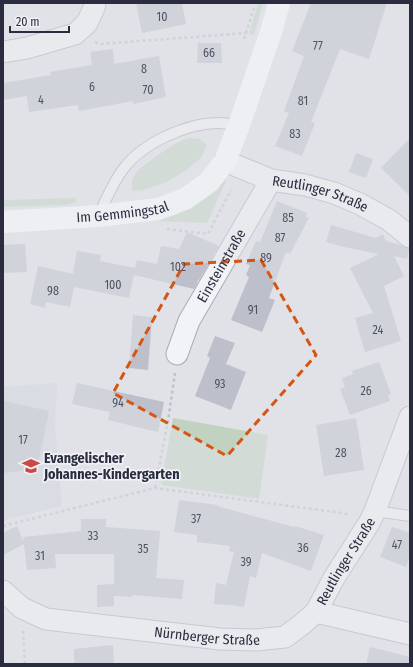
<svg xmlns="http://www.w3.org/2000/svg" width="413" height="667" font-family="'Fira Sans Condensed',sans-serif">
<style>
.built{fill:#d2d4dd}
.green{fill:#c2d2c1}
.building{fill:#bdc0cb}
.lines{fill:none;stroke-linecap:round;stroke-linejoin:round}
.lane-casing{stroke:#a9acb5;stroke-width:12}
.street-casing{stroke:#a9acb5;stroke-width:23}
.path{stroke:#bec0c7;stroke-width:2.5;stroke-dasharray:3 3;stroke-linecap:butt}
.lane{stroke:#f2f3f7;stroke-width:10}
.street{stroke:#f2f3f7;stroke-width:21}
.secondary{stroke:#fff;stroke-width:22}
.marked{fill:none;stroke:#d55511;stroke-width:3;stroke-dasharray:8 5;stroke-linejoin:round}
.labels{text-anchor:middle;stroke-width:3.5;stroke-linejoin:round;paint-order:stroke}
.number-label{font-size:12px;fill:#4e5262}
.street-label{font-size:14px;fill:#292d3f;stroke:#eff1f6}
.poi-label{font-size:14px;font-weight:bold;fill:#292d3f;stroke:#eff1f6;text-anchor:start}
</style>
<rect width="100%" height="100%" fill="#e0e2e8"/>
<polygon class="built" points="57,383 55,426 62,506 3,520 3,387"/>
<g class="green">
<polygon points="258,3 263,4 254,35 249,34"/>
<path d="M190 138 199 139 207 145 201 158 186 170 168 181 148 189 133 191C130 183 133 177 138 170 152 160 174 141 190 138Z"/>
<polygon points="227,179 207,223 158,221 178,214 202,200"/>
<polygon points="75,198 76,202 67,205 3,207 3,200"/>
<polygon points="173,418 268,435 259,499 161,485"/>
</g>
<g class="building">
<polygon points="136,3 182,3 186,24 142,33"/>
<polygon points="311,3 387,3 369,59 340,49 311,122 315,123 302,156 275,146 289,113 284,111 304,56 292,51"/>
<polygon points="198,43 221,43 222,63 197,63"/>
<polygon points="113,49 114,64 159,56 166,97 133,104 133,101 79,111 78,105 29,112 27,96 3,100 3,83 51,75 50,72 92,65 90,52"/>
<polygon points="410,138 410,196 381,168"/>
<polygon points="356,153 373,159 366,178 349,172"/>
<polygon points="277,201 307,213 306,217 309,218 290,254 286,252 269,298 275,300 262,332 231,320 249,277 246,275 250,265 246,264 256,241 260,242"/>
<polygon points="331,225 376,238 383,234 386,241 401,245 409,249 407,259 394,256 404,276 384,286 401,341 365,352 355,318 373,313 350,268 379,254 344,247 326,242"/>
<polygon points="187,232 219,246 199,280 198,280 197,284 194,289 134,275 129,298 74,287 70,307 46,302 45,308 30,304 38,266 73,274 77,251 101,255 100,261 135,268 137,260 157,264 161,246 179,249"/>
<polygon points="25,244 27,272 3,273 3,245"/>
<polygon points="133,315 152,317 148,370 129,368"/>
<polygon points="215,336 235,343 226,364 246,372 231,410 195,396 210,358 207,356"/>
<polygon points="379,362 391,394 388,395 390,401 350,415 340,389 345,387 342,378 353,374 352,371"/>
<polygon points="77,383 164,402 158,432 108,420 110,412 72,404"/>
<polygon points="3,401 49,411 37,469 3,473"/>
<polygon points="356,418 364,470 324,476 316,425"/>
<polygon points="179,500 217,505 217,506 294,527 295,526 324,535 311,571 262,553 256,578 250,576 244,607 231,605 214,604 216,583 226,585 234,552 229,551 230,546 197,542 197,535 174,532"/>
<polygon points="81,519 106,519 106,527 160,531 156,578 184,580 182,599 133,595 132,597 114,596 114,554 55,554 56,568 27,570 24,544 3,555 3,533 17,526 24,543 23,537 81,531"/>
<polygon points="392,527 410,533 410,555 406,567 380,557"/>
<polygon points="114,584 114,606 97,607 97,585"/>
<polygon points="113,645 114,664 74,664 74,649"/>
<polygon points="370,647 410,657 410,664 366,664"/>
</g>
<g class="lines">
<g class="lane-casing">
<g id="lane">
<path d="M98 216C106 200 113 182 124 168 143 143 187 123 218 123 225 123 232 124 239 125"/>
<polyline points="375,511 410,516"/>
</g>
</g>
<g class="street-casing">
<g id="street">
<polyline points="3,52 27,48 75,34 87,23 94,8 95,3"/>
<path id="s1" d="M225 161 271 180 305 185 334 193 360 204 389 220 410 237"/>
<path id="s2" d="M177 354 189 321 271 180"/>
<path id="s3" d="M3 591 22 608 46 619 220 639 256 640 285 637 301 625 316 612 334 578 369 523 375 511 410 417"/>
<polyline points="316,612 410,634"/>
</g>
</g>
<g class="path">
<polyline points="244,39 254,8"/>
<polyline points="95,42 100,44 246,33"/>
<polyline points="167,229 208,234 231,190"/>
<polyline points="155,488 168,421 175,373"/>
<polyline points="3,526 155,488 342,513 350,515"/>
<polyline points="23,631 25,664"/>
</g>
<use href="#lane" class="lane"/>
<use href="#street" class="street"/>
<path class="secondary" id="s4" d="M3 222 98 216 158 209 185 199 209 182 225 161 239 125 271 32 279 3"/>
</g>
<path d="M0 0H413V667H0ZM261 260 316 355 227 456 113 393 184 264Z" fill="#e0e2e8" fill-opacity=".55" fill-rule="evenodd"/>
<path class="marked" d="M261 260 316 355 227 456 113 393 184 264Z"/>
<defs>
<g id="school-bare" transform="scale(1.38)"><path d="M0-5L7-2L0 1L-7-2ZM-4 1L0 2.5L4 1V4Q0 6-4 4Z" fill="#cc4846" stroke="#eff1f6" stroke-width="2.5" paint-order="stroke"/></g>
</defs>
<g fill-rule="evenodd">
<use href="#school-bare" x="31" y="466"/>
</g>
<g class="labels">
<g class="number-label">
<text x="162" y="21">10</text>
<text x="318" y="50">77</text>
<text x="209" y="57">66</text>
<text x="144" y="73">8</text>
<text x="92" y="91">6</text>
<text x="148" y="94">70</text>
<text x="41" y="104">4</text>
<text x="303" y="105">81</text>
<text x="295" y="138">83</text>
<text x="288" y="222">85</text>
<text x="280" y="242">87</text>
<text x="266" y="262">89</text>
<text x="178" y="271">102</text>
<text x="113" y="289">100</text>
<text x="53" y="295">98</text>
<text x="253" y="314">91</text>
<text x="378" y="334">24</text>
<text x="220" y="388">93</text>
<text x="366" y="395">26</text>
<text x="118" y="407">94</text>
<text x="23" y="444">17</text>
<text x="341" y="457">28</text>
<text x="196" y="523">37</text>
<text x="93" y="540">33</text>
<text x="397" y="549">47</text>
<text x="303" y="552">36</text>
<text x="143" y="553">35</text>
<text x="40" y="560">31</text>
<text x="246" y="566">39</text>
</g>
<g class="street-label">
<text dy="5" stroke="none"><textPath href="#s1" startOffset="101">Reutlinger Straße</textPath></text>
<text dy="5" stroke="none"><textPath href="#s4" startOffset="120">Im Gemmingstal</textPath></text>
<text dy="5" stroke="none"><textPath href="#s2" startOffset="99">Einsteinstraße</textPath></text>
<text dy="5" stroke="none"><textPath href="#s3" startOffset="391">Reutlinger Straße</textPath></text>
<text dy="5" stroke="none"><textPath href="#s3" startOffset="214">Nürnberger Straße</textPath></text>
</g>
<g class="poi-label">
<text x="44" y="463">Evangelischer<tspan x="44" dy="16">Johannes-Kindergarten</tspan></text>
</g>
</g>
<rect width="413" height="667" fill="none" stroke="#292d3f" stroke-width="8"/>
<path d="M10 26v6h59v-6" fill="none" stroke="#292d3f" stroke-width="2"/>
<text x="16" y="26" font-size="12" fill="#292d3f" stroke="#eff1f6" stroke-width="3" paint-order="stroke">20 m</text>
</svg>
